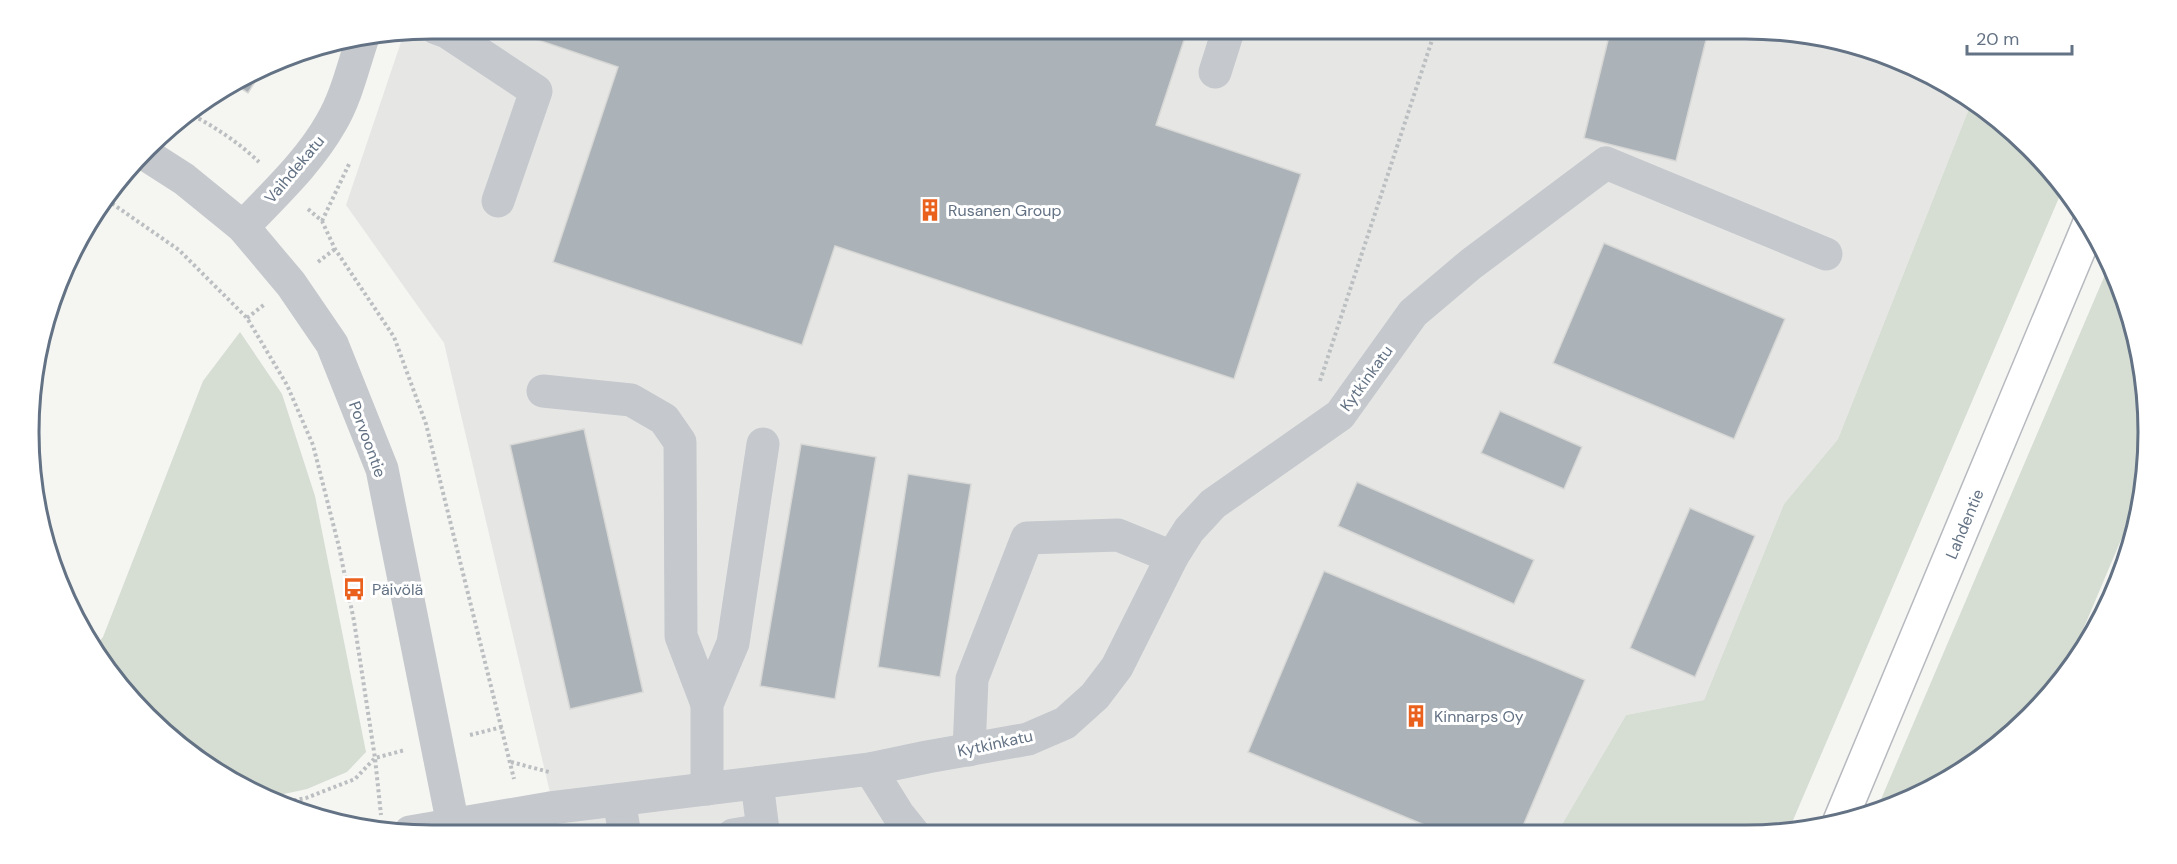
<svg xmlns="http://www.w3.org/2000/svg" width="2177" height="864" font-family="'DM Sans',sans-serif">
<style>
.built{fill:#e6e7e5}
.green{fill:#d6ddd3}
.building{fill:#abb2b8;stroke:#d7d7d5;stroke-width:1.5}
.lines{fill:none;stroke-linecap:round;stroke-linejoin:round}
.major-casing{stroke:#b6b9be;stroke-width:36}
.path{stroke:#bcbfc1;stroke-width:4;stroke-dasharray:3 3;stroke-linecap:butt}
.minor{stroke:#c5c8cc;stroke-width:33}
.major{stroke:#fff;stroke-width:33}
.labels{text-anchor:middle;stroke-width:6;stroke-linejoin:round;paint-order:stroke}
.street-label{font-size:16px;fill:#637284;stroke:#fff}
.poi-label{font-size:16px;fill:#637284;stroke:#fff;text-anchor:start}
.rim{fill:none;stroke:#637284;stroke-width:3}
</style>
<rect width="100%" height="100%" fill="#f5f6f2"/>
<polygon class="built" points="432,29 1745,29 1874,50 1946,82 1972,101 1838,439 1784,504 1704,700 1626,715 1557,833 560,835 444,343 346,205 404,33"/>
<g class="green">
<polygon points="1972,101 2011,128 2064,186 1788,832 1557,833 1626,715 1704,700 1784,504 1838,439"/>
<polygon points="2110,263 2135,327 2148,405 2145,483 2063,677 2011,736 1900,805 1876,811"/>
<polygon points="240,332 282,394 315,496 366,752 347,772 307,789 270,797 186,752 129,698 93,649 103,637 203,381"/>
</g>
<g class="building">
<polygon points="503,28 827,28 848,35 850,28 1188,28 1156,125 1301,174 1234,379 835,246 802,345 553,262 618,67"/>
<polygon points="1611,28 1709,28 1676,161 1584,138"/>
<polygon points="264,67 248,93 231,82"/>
<polygon points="1604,243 1785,319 1734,439 1553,363"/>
<polygon points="1500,411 1582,447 1564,489 1481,453"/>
<polygon points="584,429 643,692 570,709 510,445"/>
<polygon points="801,444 876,457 835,699 760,686"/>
<polygon points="908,474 971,484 940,677 878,667"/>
<polygon points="1357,482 1534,560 1514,604 1338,526"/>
<polygon points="1690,508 1755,536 1695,677 1630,648"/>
<polygon points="1324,571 1585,680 1520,833 1444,833 1248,752"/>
</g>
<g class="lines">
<g class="major-casing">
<g id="major">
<path id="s1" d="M1840 821 2089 225"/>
</g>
</g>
<g class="path">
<path d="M188 113C214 126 238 142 259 162"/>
<polyline points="107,200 179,250 247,318 287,385 313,445 339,547 354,621 375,758 381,815"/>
<polyline points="308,209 322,221 335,249 394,337 426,424 514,779"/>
<polyline points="322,221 350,162"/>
<polyline points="318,262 335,249"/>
<polyline points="247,318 265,304"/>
<polyline points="1320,381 1436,28"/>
<polyline points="470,735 502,727"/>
<polyline points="511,762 549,772"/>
<polyline points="282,803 306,798 355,779 375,758 405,750"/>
</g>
<g class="minor">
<polyline points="436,28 447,32 536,91 498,201"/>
<polyline points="1215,72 1229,28"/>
<polyline points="145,154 184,179 243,227 291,284 332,344 382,469 455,835"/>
<path d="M243 227C274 194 309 162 331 123 346 98 353 67 362 40"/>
<polyline points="543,391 631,400 664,419 680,442 681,636 707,704"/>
<polyline points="969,750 972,679 1027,538 1118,535 1172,557"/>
<polyline points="870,769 898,814 914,834"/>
<polyline points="757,783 763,830 766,835"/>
<polyline points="707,789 707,704 733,643 763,444"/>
<polyline points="619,800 625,835"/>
<polyline points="410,832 550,808 870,769 927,757 1028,739 1065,723 1095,696 1117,667 1172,557 1189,530 1213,504 1340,415 1413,313 1471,264 1606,163 1826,254"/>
<polyline points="733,835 763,830"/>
</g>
<use href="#major" class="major"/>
</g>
<defs>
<g id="building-bare" transform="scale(1.8)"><path d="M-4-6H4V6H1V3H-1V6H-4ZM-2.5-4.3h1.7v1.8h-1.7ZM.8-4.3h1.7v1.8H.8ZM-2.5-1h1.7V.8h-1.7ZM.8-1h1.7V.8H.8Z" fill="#ea611e" stroke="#fff" stroke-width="2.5" paint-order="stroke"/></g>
<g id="bus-bare" transform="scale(1.8)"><path d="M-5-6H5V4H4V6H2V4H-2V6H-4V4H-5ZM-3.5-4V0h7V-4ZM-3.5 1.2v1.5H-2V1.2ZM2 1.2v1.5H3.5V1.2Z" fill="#ea611e" stroke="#fff" stroke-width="2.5" paint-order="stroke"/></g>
</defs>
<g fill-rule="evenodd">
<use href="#building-bare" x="930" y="210"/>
<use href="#bus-bare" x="354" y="589"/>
<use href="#building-bare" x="1416" y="716"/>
</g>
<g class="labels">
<g class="street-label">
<text transform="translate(294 169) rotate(-50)" y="6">Vaihdekatu</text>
<text transform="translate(1366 378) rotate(-54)" y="6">Kytkinkatu</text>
<text transform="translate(368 439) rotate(70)" y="6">Porvoontie</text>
<text dy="6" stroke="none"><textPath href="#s1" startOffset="322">Lahdentie</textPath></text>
<text transform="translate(995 743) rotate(-12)" y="6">Kytkinkatu</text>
</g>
<g class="poi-label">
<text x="948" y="216">Rusanen Group</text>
<text x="372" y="595">Päivölä</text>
<text x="1434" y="722">Kinnarps Oy</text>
</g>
</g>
<path d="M0 0H2177V864H0ZM432 39H1745A393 393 0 0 1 2138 432V432A393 393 0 0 1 1745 825H432A393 393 0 0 1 39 432V432A393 393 0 0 1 432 39Z" fill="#fff" fill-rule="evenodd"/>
<path class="rim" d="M432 39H1745A393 393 0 0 1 2138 432V432A393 393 0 0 1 1745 825H432A393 393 0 0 1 39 432V432A393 393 0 0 1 432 39Z"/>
<path d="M1967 45v9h105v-9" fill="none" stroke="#637284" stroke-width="3"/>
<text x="1976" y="45" font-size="18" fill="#637284" stroke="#ffffff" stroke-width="4.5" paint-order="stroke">20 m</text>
</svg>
